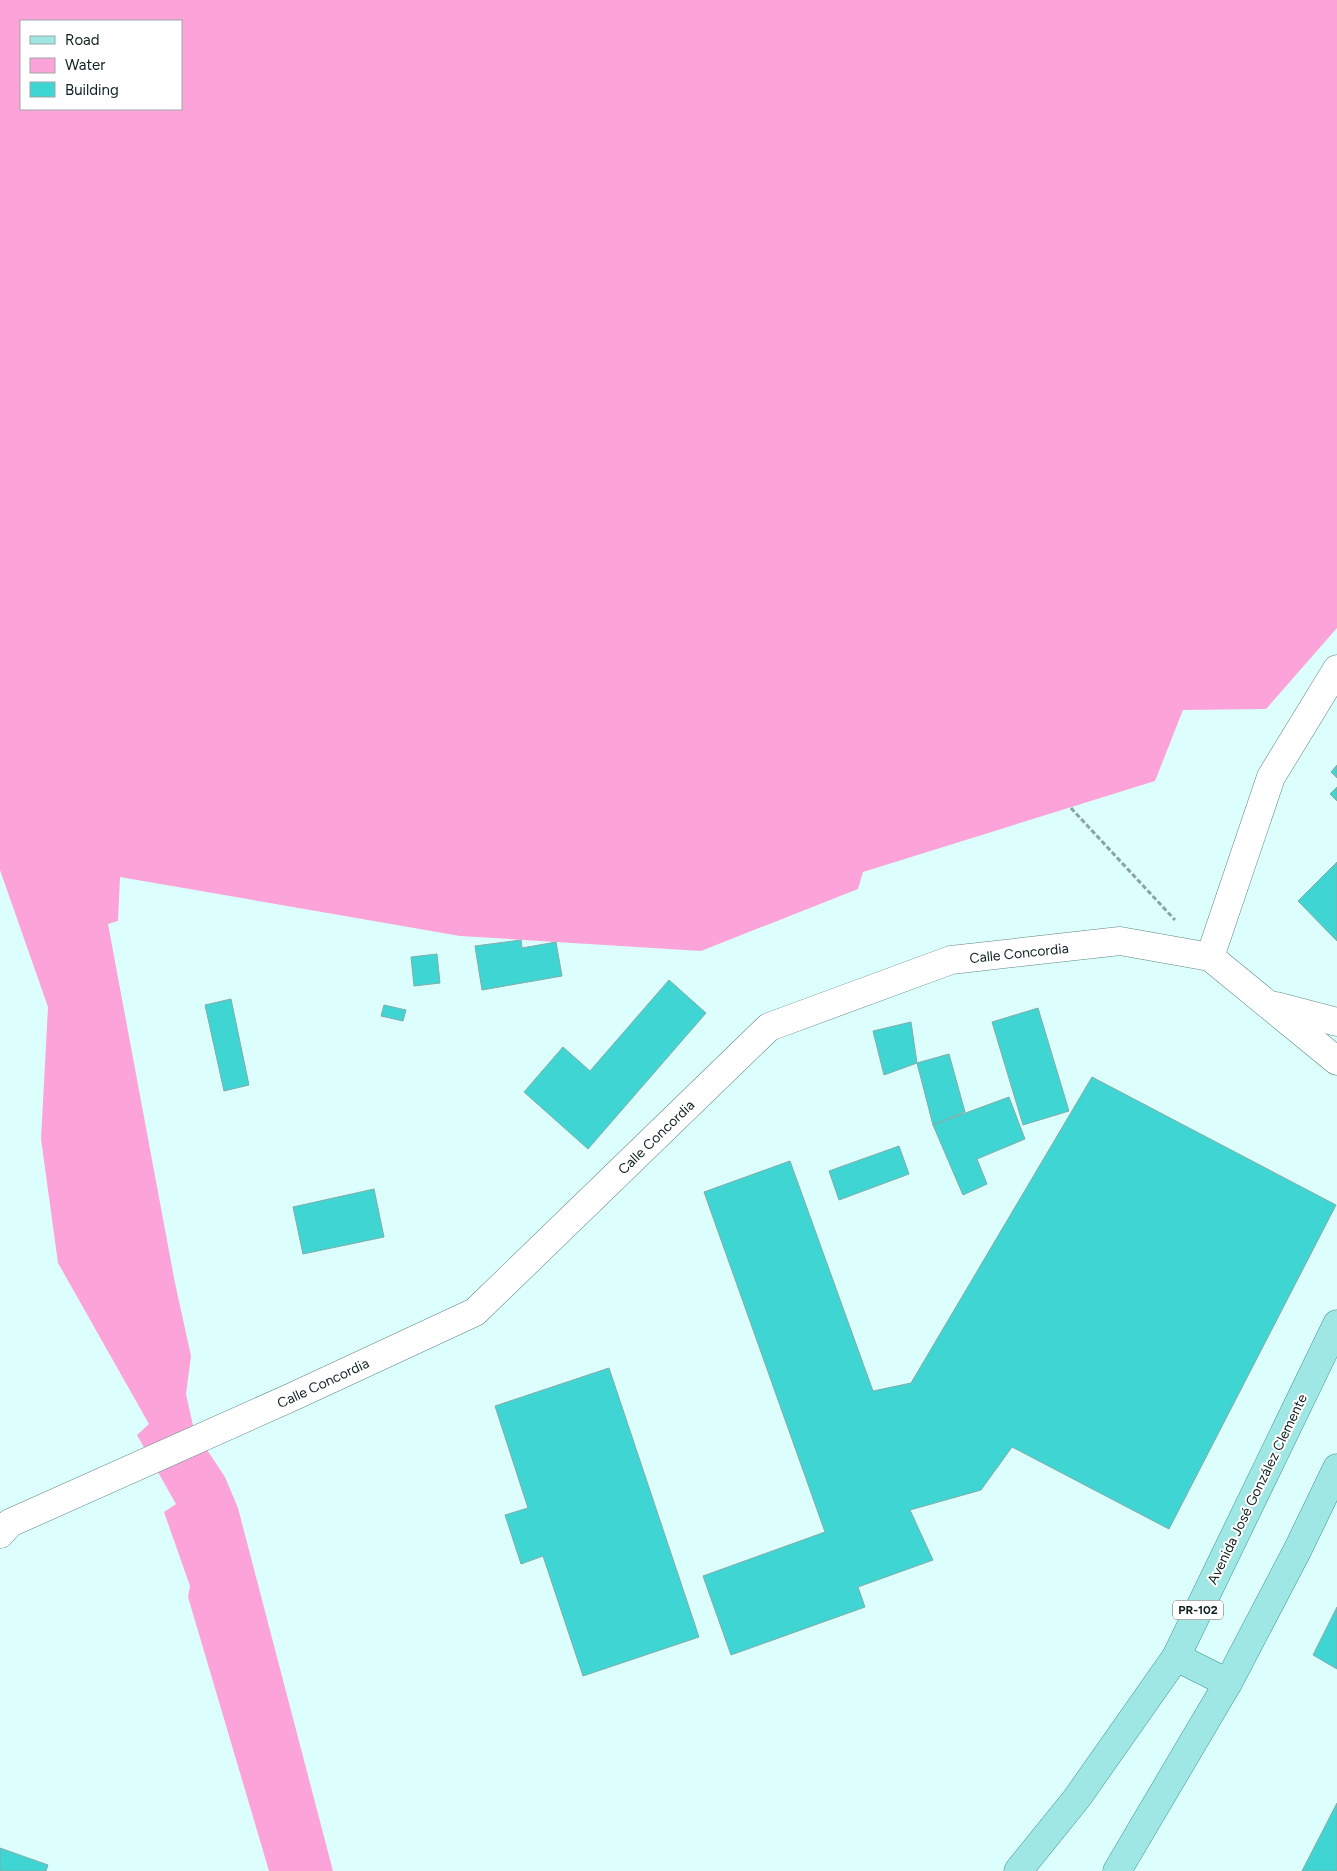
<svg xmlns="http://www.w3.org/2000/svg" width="1337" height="1871" font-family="Figtree,sans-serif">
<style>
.water{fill:#fca4d9;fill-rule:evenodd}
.building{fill:#3ed5d2;stroke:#83acaa}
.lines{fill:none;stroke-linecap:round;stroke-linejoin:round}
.minor-casing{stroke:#5e8684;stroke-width:29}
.major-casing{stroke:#439795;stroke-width:29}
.path{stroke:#89a4a3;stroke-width:3;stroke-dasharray:5 2.5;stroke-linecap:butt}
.minor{stroke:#fff;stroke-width:28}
.major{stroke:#9fe7e5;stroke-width:28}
.labels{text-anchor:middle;stroke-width:4;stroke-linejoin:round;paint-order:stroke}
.shield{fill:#fff;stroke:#576362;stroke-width:1}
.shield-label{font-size:12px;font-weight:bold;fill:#0f201f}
.street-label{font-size:14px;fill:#0f201f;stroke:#fff}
</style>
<rect width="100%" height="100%" fill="#dcfffd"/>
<path class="water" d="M0 0H1337V628L1266 709 1183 710 1155 781 863 872 858 889 701 951 460 936 120 877 118 921 108 924 175 1283 191 1356 186 1394 194 1430 225 1477 238 1508 333 1871H269L188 1597 190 1586 164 1512 176 1504 137 1435 149 1424 58 1263 41 1139 48 1007 0 870ZM21 21H181V109H21Z"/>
<g class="building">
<polygon points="1337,765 1337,778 1331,772"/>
<polygon points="1337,787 1337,801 1330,794"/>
<polygon points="1337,862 1337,941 1298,901"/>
<polygon points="521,940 522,948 556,942 562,976 482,990 475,946"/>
<polygon points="437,954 440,983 414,986 411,957"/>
<polygon points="669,980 706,1013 588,1149 524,1092 563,1047 590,1071"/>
<polygon points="231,999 249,1085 224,1091 205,1005"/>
<polygon points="384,1005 406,1010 403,1021 381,1016"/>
<polygon points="1038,1008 1069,1111 1023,1125 992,1022"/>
<polygon points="911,1022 917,1063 884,1075 873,1031"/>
<polygon points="949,1054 965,1112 933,1125 917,1063"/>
<polygon points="1092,1077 1336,1205 1169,1529 1012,1447 981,1490 910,1510 933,1560 858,1587 865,1607 731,1655 703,1576 825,1532 704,1192 790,1161 873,1391 911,1383"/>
<polygon points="1009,1097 1025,1139 977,1159 987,1184 963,1195 933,1125"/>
<polygon points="899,1146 909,1174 839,1200 829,1171"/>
<polygon points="374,1189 384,1237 303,1254 293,1207"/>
<polygon points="609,1368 699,1637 583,1676 543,1556 521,1564 505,1515 528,1508 495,1406"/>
<polygon points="1337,1607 1337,1669 1313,1655"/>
<polygon points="1337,1803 1337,1871 1302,1871"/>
<polygon points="0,1848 48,1865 46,1871 0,1871"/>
</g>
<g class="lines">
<g class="minor-casing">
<g id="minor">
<polyline points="1210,957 1271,777 1337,669"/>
<polyline points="1276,1006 1337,1022"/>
<polyline points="0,1534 10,1523 292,1397 475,1312 769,1027 951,960 1120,941 1210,957 1337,1061"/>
</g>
</g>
<g class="major-casing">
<g id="major">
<polyline points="1176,1657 1228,1683"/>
<polyline points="1018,1871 1077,1798 1176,1657 1337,1324"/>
<polyline points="1117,1871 1228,1683 1298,1549 1337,1468"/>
</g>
</g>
<polyline class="path" points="1071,808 1175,920"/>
<use href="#minor" class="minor"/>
<use href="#major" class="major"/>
</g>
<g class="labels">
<rect class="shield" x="1173" y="1600.5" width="50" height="19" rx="4"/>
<g class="shield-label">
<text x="1198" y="1614">PR-102</text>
</g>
<g class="street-label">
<text transform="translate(1019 953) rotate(-6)" y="5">Calle Concordia</text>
<text transform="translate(656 1137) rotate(-44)" y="5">Calle Concordia</text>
<text transform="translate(323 1383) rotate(-25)" y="5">Calle Concordia</text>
<text transform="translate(1257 1489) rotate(-64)" y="5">Avenida José González Clemente</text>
</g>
</g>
<rect x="20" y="20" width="162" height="90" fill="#ffffff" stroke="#9fa6a5"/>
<rect x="30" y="36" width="25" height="8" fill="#9fe7e5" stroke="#9fa6a5"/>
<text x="65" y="45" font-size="15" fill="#0f201f">Road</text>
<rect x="30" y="58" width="25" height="15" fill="#fca4d9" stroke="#9fa6a5"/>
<text x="65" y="70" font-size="15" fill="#0f201f">Water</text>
<rect x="30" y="82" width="25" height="15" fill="#3ed5d2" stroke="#9fa6a5"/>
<text x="65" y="95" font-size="15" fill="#0f201f">Building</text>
</svg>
